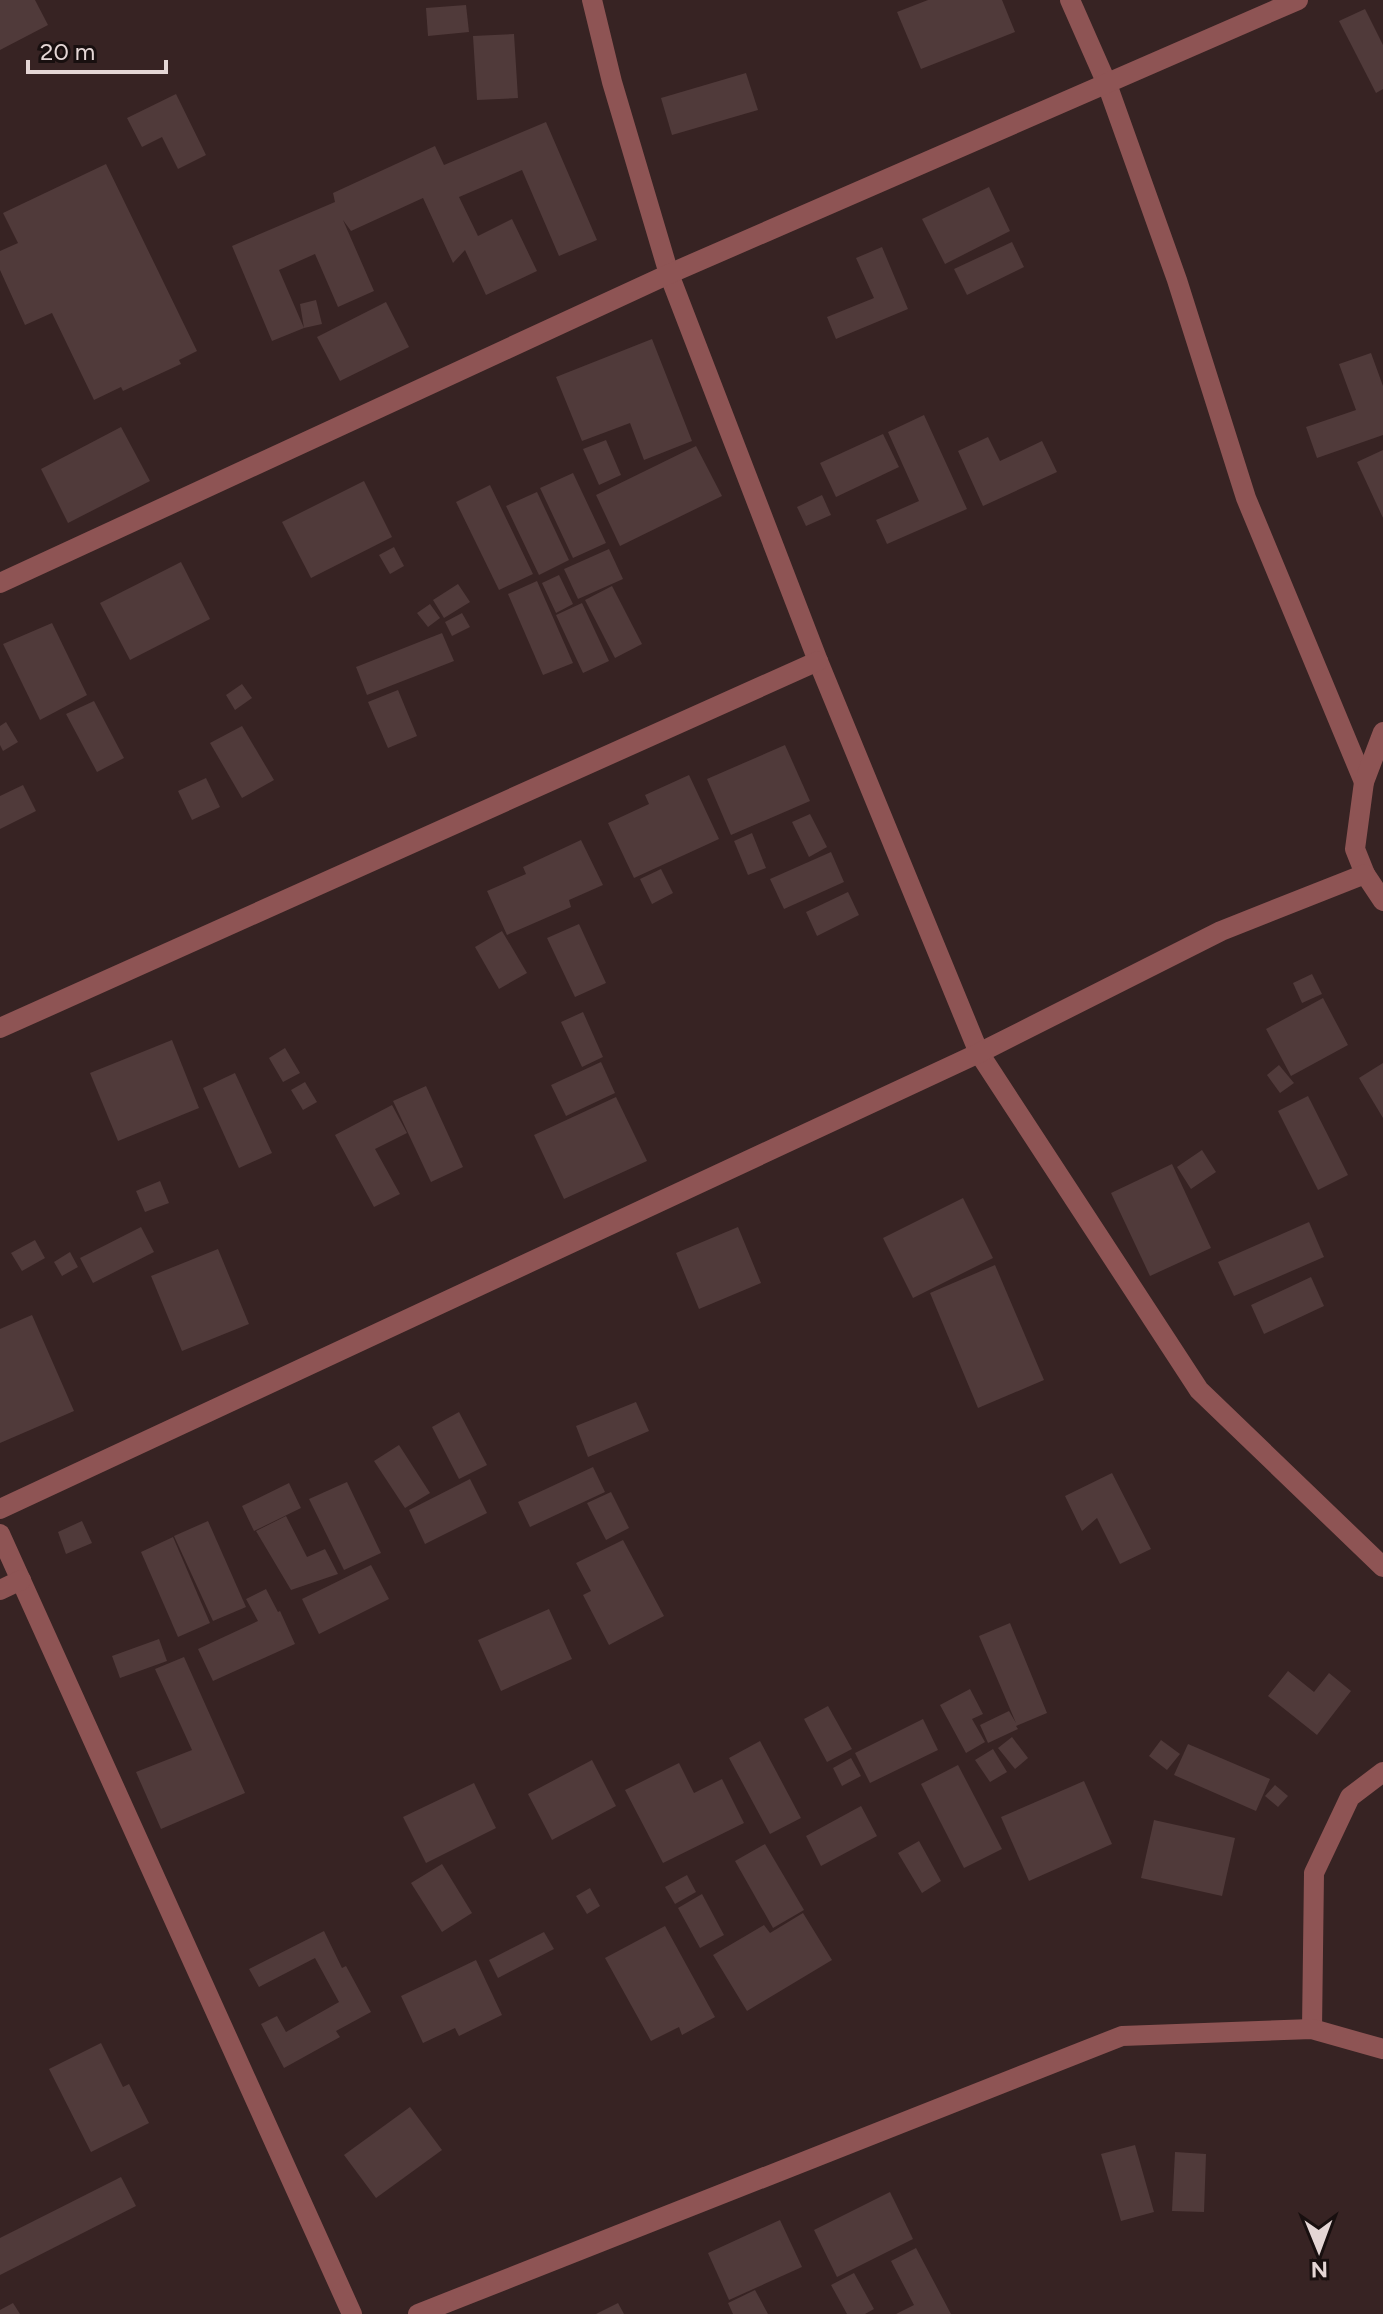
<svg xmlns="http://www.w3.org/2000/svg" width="1383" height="2314" font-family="Figtree,sans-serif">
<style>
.building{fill:#503a3a}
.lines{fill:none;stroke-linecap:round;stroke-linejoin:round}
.street{stroke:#8e5454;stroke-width:20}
</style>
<rect width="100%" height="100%" fill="#372323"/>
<g class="building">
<polygon points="0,0 35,0 48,25 0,50"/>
<polygon points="928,0 1002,0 1015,32 921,69 897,12"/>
<polygon points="466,5 469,32 428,36 426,8"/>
<polygon points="1365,9 1383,45 1383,89 1376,93 1339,21"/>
<polygon points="514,34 518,98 477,100 473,36"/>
<polygon points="746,73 758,110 672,135 661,98"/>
<polygon points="176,94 206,155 178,169 162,137 142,147 127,118"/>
<polygon points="546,122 597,240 559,256 522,170 459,197 478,236 512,219 537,271 486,295 465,250 453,263 423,198 351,231 343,220 374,291 338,307 315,254 279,270 304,328 300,304 316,300 322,324 304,328 272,341 232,246 335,202 333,193 435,146 444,165"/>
<polygon points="106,164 197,351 179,360 181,364 123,391 121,387 94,400 52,313 25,325 0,270 0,251 18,243 3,213"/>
<polygon points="989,187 1010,231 945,264 922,219"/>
<polygon points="1012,242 1024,267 967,295 954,269"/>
<polygon points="882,247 908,309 836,339 827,317 874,298 856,258"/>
<polygon points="386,302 409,347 340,381 317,337"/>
<polygon points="652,339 692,441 644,460 630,423 582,441 556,377"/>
<polygon points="1371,353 1383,386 1383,435 1317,458 1306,427 1356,410 1339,364"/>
<polygon points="924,415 967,509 887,544 876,520 919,501 888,432"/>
<polygon points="121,427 150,481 68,523 41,469"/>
<polygon points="883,434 899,467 836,497 820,463"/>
<polygon points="988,437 1000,461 1042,441 1057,472 983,506 958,451"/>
<polygon points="606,440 621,475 599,485 583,449"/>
<polygon points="696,446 722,496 620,546 596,495"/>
<polygon points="1383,450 1383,518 1357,462"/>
<polygon points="573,473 606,543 573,558 540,488"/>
<polygon points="364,481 392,537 311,578 282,522"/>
<polygon points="490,485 533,574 499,590 456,502"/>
<polygon points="537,492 569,560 539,575 506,506"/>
<polygon points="822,495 831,515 806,526 797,507"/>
<polygon points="394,547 404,566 390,574 379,555"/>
<polygon points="609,549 623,579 578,599 564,569"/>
<polygon points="181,562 210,619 130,660 100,603"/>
<polygon points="559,575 573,604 556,613 542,583"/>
<polygon points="537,581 573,663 543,675 508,594"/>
<polygon points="458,584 470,602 444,618 433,600"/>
<polygon points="612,586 642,644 615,658 585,600"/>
<polygon points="582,603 609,661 583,673 556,615"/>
<polygon points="430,604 440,618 428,627 417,613"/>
<polygon points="462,613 470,627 452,636 445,622"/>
<polygon points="52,623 87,695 40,720 3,644"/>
<polygon points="442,633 454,661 367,695 356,667"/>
<polygon points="242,684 252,698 235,710 226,695"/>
<polygon points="398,690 417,736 388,748 368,702"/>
<polygon points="94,701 124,758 97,772 66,714"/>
<polygon points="6,722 18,742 3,751 0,745 0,726"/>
<polygon points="242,726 274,780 242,798 210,743"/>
<polygon points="785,745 810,801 731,835 707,779"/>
<polygon points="689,775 719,839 634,878 608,823 649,804 645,795"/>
<polygon points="206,778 220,807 192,820 178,791"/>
<polygon points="23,785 36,811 0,829 0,796"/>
<polygon points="810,814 827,847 809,857 792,822"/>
<polygon points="752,833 766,868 748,875 734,841"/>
<polygon points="581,840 603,885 569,900 571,907 507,935 487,891 526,874 523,867"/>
<polygon points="831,852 844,882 784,909 770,879"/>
<polygon points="661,869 673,893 652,904 640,879"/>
<polygon points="848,892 859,915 817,936 806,912"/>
<polygon points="579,924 606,983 575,997 547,938"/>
<polygon points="502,931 527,973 499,989 475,947"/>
<polygon points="1312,974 1322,994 1302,1003 1293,983"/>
<polygon points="1323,998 1348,1045 1291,1076 1266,1029"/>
<polygon points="583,1012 603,1057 582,1067 561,1022"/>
<polygon points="172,1040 199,1108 118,1141 90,1073"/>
<polygon points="285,1048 300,1073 283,1082 269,1058"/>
<polygon points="601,1062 615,1093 566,1116 551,1085"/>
<polygon points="1383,1063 1383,1118 1359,1078"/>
<polygon points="1279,1065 1294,1083 1280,1093 1267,1075"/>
<polygon points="235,1073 272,1153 239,1168 203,1088"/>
<polygon points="305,1082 317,1102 303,1110 291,1090"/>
<polygon points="426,1086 463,1167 431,1182 393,1101"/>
<polygon points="1308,1096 1348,1175 1318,1190 1278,1111"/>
<polygon points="616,1097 647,1161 564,1199 534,1135"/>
<polygon points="392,1105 407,1133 375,1149 400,1194 374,1207 335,1135"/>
<polygon points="1202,1150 1216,1172 1191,1189 1177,1167"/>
<polygon points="1172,1164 1211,1248 1150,1276 1111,1193"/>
<polygon points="160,1181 169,1203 145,1212 136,1191"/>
<polygon points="963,1198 993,1258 913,1298 883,1238"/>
<polygon points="1309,1222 1324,1257 1234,1296 1218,1262"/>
<polygon points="141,1227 154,1252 93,1283 80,1258"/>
<polygon points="738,1227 761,1283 699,1309 676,1253"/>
<polygon points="35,1240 45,1258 22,1271 11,1253"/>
<polygon points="218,1249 249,1324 182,1351 151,1276"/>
<polygon points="70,1252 78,1267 62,1276 54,1262"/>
<polygon points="995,1265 1044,1380 978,1408 930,1293"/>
<polygon points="1311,1277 1324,1306 1264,1334 1251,1305"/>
<polygon points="32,1315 74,1411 0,1443 0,1329"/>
<polygon points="636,1402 649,1431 588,1457 576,1426"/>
<polygon points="459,1412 487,1465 459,1479 432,1427"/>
<polygon points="399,1445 430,1493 405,1508 374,1461"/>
<polygon points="593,1467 605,1492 530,1527 518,1502"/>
<polygon points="1112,1473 1151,1549 1120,1564 1097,1518 1082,1531 1065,1496"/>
<polygon points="470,1479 487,1513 425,1544 409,1510"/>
<polygon points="347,1482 381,1553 344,1570 309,1499"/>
<polygon points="289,1483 301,1508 254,1531 242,1506"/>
<polygon points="611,1492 629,1528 606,1540 587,1503"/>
<polygon points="286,1516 307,1557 325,1549 338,1574 291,1590 256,1531"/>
<polygon points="82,1521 92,1543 66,1554 58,1532"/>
<polygon points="208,1521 246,1607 213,1621 174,1536"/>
<polygon points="173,1537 210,1623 178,1637 141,1552"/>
<polygon points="623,1540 664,1616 609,1645 583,1595 591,1591 576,1563"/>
<polygon points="371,1565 389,1599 319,1634 302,1599"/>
<polygon points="266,1589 278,1612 280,1611 295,1644 213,1681 198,1649 258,1621 246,1599"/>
<polygon points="549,1609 572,1659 501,1691 478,1640"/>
<polygon points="1010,1623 1047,1713 1016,1726 1018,1729 988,1743 980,1725 1009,1711 1016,1723 979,1636"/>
<polygon points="159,1639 167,1661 120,1678 112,1656"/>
<polygon points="184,1657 245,1793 161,1829 136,1772 192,1750 155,1669"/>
<polygon points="1288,1671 1314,1692 1329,1673 1351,1691 1317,1735 1268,1696"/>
<polygon points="970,1689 983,1714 972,1719 985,1742 966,1753 940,1705"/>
<polygon points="828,1706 852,1749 827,1762 804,1719"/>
<polygon points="923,1719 938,1750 870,1783 855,1753"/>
<polygon points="1012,1737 1028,1758 1015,1769 998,1748"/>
<polygon points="1161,1740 1180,1754 1167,1770 1149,1756"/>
<polygon points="760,1741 801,1818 770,1834 729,1758"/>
<polygon points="1188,1744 1270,1779 1256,1811 1174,1775"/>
<polygon points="993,1749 1007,1772 990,1782 975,1760"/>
<polygon points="851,1758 861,1776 842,1786 833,1768"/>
<polygon points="592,1760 616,1806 552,1840 528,1794"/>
<polygon points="679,1763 694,1793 722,1779 744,1823 663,1863 625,1790"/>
<polygon points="958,1765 1002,1849 964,1868 921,1784"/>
<polygon points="1084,1781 1112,1844 1029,1881 1001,1817"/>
<polygon points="474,1783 496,1828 426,1863 403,1817"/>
<polygon points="1275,1785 1288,1796 1278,1807 1265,1796"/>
<polygon points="861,1806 877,1836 821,1866 806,1836"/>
<polygon points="1154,1820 1235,1838 1222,1896 1141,1878"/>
<polygon points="919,1841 941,1881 922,1893 898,1853"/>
<polygon points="765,1844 804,1910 773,1928 735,1861"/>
<polygon points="442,1864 472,1913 442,1932 411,1883"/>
<polygon points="687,1875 696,1892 675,1904 665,1887"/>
<polygon points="590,1888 600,1906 587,1914 576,1896"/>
<polygon points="702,1894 724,1935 700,1948 678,1908"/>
<polygon points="803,1913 832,1960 747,2011 713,1955 764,1925 770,1933"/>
<polygon points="665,1926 715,2017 682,2035 679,2027 651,2041 605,1958"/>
<polygon points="324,1931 342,1968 346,1966 371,2012 336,2031 340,2037 284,2068 261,2024 277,2016 286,2032 339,2002 315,1958 259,1987 249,1969"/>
<polygon points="544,1932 554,1949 498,1978 489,1960"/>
<polygon points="476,1960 502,2015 459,2036 455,2028 423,2043 401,1996"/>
<polygon points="101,2043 123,2087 129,2084 149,2123 91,2152 49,2069"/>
<polygon points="410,2107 442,2150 376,2198 344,2155"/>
<polygon points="1135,2145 1154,2212 1121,2221 1101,2154"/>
<polygon points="1175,2152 1206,2154 1204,2212 1172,2211"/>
<polygon points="121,2177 136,2206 0,2275 0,2238"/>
<polygon points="890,2192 913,2239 837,2277 814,2230"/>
<polygon points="780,2220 802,2267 729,2300 708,2253"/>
<polygon points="916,2248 951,2314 896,2314 914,2305 891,2261"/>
<polygon points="854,2273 874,2309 865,2314 847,2314 831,2285"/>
<polygon points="755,2290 768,2314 733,2314 728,2303"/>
<polygon points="13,2303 20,2314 0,2314 0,2310"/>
<polygon points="618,2303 624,2314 596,2314"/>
</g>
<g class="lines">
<g class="street">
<polyline points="592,0 612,82 669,274 818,661 979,1053 1199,1390 1383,1567"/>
<polyline points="1070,0 1107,84 1177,280 1246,498 1364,782"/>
<polyline points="0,583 669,274 1298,0"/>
<polyline points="1365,874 1355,849 1364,782 1383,732"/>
<polyline points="0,1028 818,661"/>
<polyline points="0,1509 979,1053 1221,931 1365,874 1383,901"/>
<polyline points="0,1534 352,2314"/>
<polyline points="0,1590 21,1580"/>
<polyline points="1312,2029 1314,1873 1350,1797 1383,1772"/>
<polyline points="418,2314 1122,2036 1312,2029 1383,2049"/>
</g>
</g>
<g transform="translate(1319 2250) rotate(179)" stroke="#180f0f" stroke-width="6" paint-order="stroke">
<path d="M0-6L14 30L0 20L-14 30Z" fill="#e4d6d5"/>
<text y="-12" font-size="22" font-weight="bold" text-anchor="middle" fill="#e4d6d5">N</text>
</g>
<path d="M28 60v12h138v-12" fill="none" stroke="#e4d6d5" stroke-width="4"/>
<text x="40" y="60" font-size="24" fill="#e4d6d5" stroke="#180f0f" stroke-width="6" paint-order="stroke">20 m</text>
</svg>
